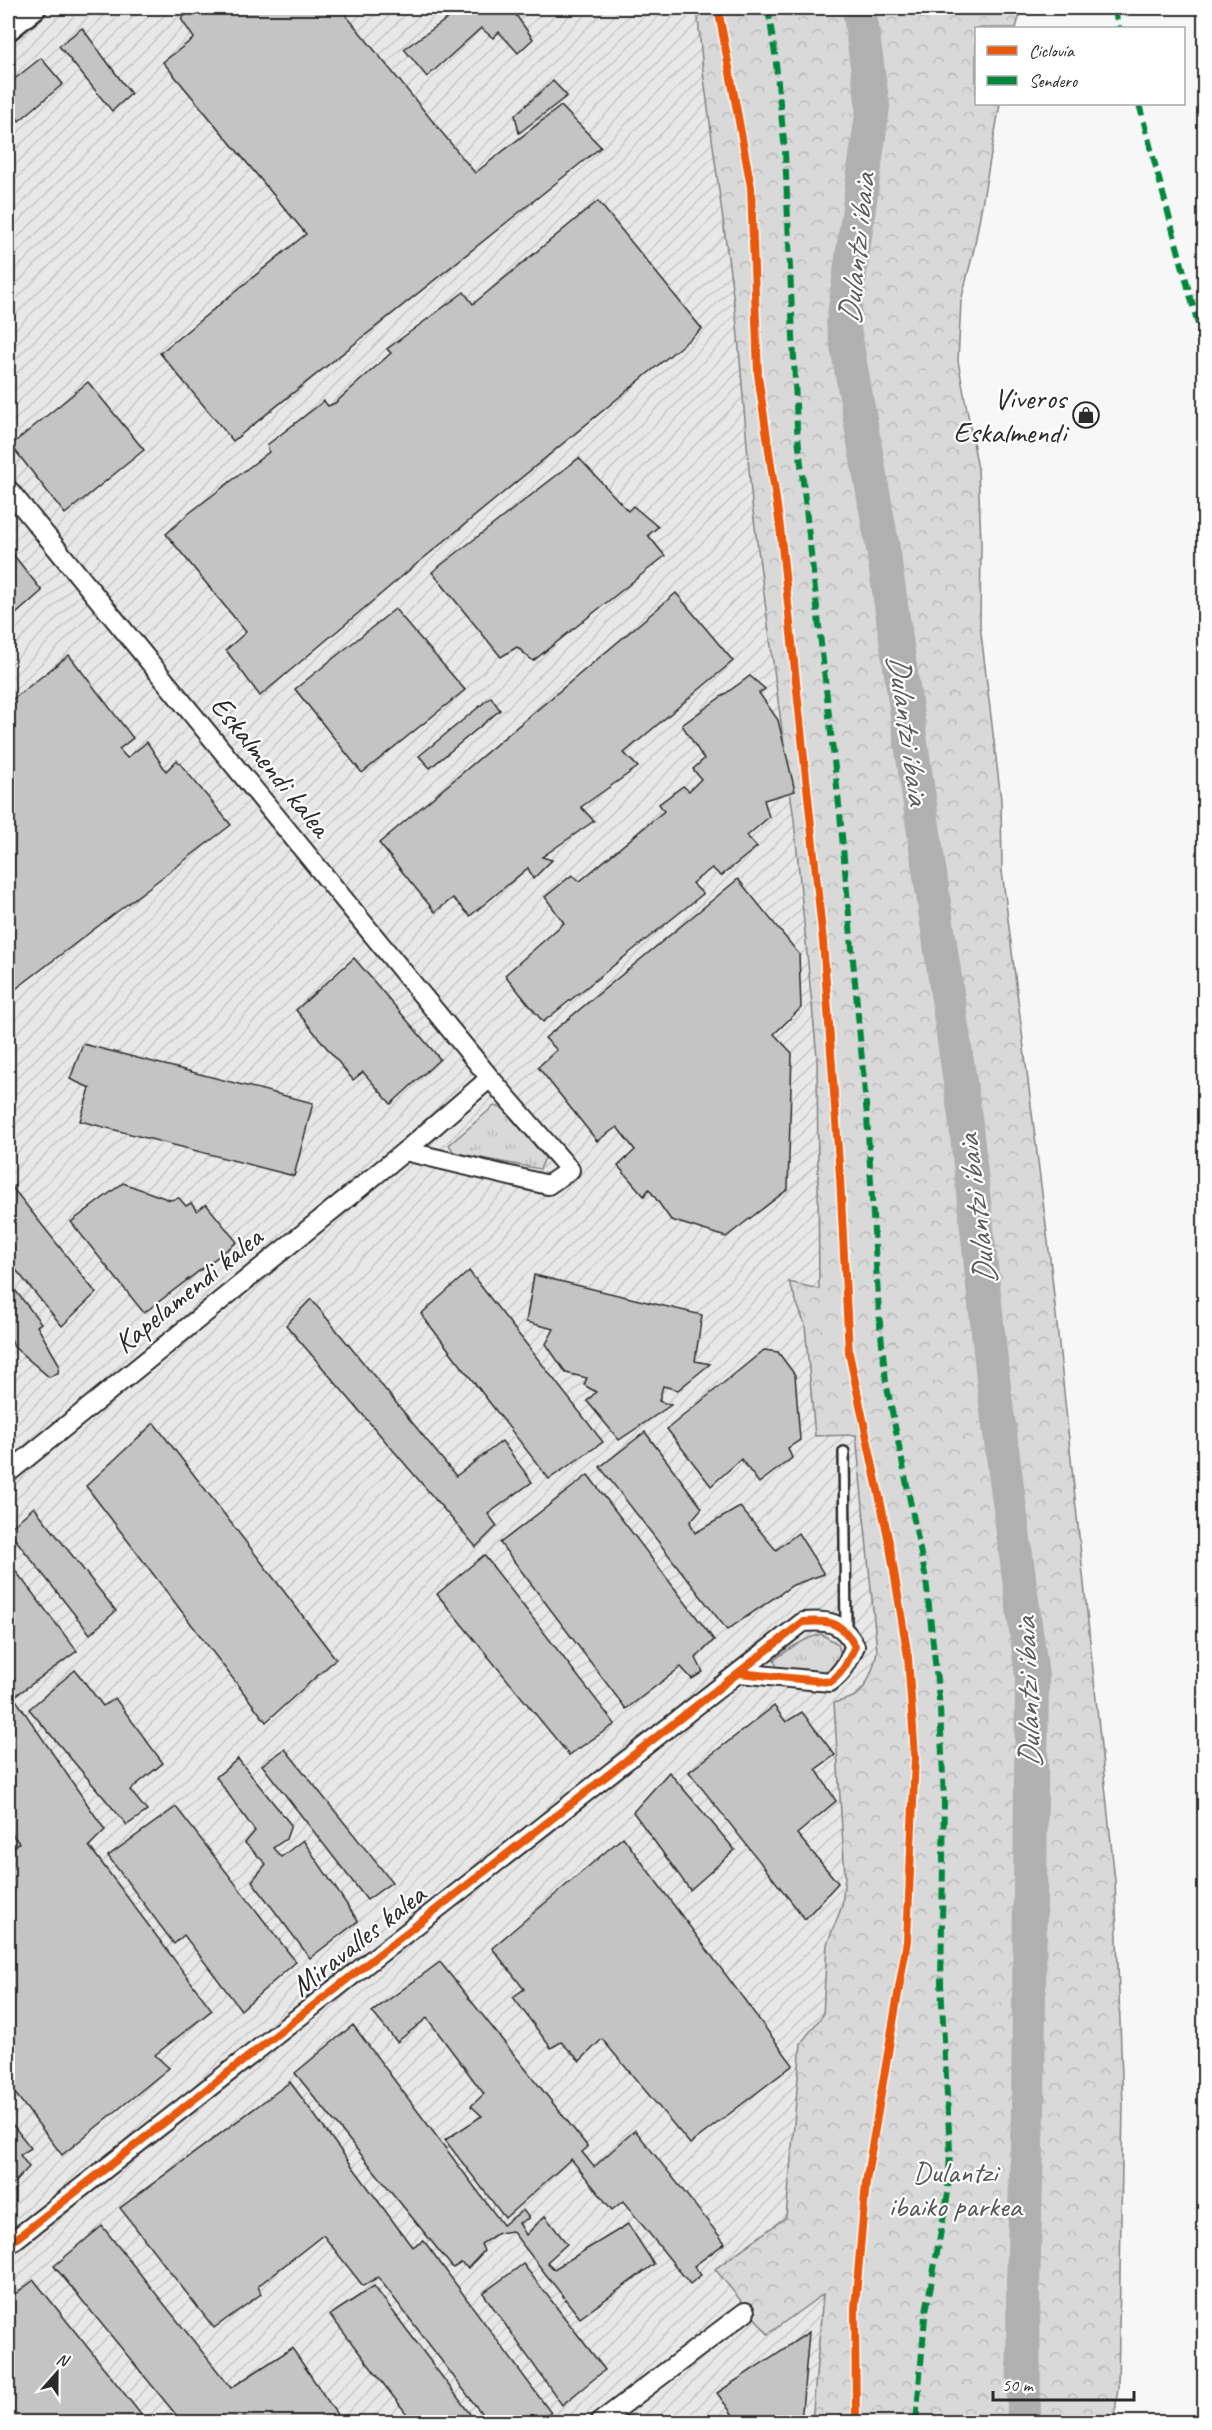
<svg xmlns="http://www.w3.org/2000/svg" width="1212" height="2430" font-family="Caveat,sans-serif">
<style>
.industrial{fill:url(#industrial-furrows)}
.grass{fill:url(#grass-tufts);stroke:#828282;stroke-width:1.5}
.park{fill:url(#park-crowns);stroke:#828282;stroke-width:1.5}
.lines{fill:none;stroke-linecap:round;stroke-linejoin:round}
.river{stroke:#b0b0b0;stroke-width:34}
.building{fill:#c4c4c4;stroke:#2b2b2b;stroke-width:1.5}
.service-casing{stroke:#2b2b2b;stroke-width:14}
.minor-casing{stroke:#2b2b2b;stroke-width:22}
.tertiary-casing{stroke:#2b2b2b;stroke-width:27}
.service{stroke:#fff;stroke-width:9}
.minor{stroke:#fff;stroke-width:18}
.tertiary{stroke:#fff;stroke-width:22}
.quiet{stroke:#00873e;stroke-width:6;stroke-dasharray:12 6;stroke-linecap:butt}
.cycleway-casing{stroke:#fff;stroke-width:11}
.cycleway{stroke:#e8590c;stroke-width:8}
.labels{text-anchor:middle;stroke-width:4.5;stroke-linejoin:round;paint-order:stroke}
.poi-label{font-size:30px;fill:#2b2b2b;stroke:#fff;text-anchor:end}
.street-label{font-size:30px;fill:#2b2b2b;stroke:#fff}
.park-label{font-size:30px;fill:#565656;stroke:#fff}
.water-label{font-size:32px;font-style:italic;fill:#5a5a5a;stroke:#fff}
</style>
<defs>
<pattern id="industrial-furrows" width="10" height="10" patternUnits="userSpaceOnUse" patternTransform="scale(1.5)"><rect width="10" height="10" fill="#e8e8e8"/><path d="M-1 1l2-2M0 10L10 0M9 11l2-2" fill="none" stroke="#c7c7c7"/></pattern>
<pattern id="grass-tufts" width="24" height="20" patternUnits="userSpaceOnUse" patternTransform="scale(1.5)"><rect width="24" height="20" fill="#d9d9d9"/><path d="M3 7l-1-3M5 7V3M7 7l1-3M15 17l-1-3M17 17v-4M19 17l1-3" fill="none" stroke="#bababa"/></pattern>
<pattern id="park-crowns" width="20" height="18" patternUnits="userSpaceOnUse" patternTransform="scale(1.5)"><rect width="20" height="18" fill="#d9d9d9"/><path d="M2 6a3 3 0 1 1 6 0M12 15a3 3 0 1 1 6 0" fill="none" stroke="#bababa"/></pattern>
</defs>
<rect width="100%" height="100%" fill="#f7f7f7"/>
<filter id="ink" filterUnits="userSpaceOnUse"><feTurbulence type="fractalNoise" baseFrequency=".0167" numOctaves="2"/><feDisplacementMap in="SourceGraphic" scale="12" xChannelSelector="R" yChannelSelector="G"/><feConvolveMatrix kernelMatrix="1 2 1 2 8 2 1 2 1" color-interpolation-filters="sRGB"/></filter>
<g filter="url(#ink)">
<polygon class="industrial" points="8,8 697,8 703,71 737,325 752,504 794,820 817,1057 819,1289 790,1283 805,1325 815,1436 856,1434 877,1651 873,1668 867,1682 855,1697 834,1703 845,1876 842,1906 827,1944 823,2015 801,2043 786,2217 715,2269 823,2293 812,2422 8,2422"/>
<g class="grass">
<polygon points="494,1106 505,1109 545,1158 540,1169 454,1153 449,1145"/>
<path d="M821 1634 838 1644 841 1655 834 1667 823 1672 777 1667 774 1660C789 1649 803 1639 821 1634Z"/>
</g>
<path class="park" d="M697 8H1022L1016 28H976V104H1000L974 249 961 301 958 361 978 469 981 542 980 625 1001 800 1002 871 1050 1258 1115 1881 1123 2106 1118 2388 1114 2422H812L823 2294 768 2334 715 2269 786 2217 801 2043 823 2015 827 1944 842 1906 845 1876 834 1703C840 1701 847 1700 853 1697 868 1690 874 1666 877 1651L856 1435 815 1436 805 1325 789 1282 819 1289 817 1057 794 820 752 504 737 325 703 71Z"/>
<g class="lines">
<polyline class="river" points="859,8 873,107 843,323 883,549 965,1117 994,1388 1032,1676 1028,2110 1023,2287 1024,2422"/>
</g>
<g class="building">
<polygon points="194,8 340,8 475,173 561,106 601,147 233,441 160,353 306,234 163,62 194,38 181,19"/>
<polygon points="463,8 511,8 533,39 518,53 499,32 493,38 481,28 427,77 404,49"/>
<polygon points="82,28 131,94 112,111 59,46"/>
<polygon points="41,58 63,84 19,121 8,104 8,84"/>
<polygon points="553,81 567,96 519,133 515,115"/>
<polygon points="598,201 702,329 413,567 260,696 226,650 246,632 166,534 188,514 269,452 267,445 324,401 328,406 335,403 391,353 387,349 464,292 473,304"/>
<polygon points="88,382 144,450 65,514 11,445"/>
<polygon points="579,458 628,511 633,506 658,527 648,535 665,556 533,661 517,647 501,657 432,572"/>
<polygon points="8,548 42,591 8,621"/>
<polygon points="676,593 733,661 624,753 638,767 581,807 594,821 542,857 552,860 533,879 528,868 470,916 453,898 435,912 379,843"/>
<polygon points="395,609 465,690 362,773 295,689"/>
<polygon points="69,655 133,738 119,749 127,758 147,742 166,771 177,760 231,825 9,994 8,703"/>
<polygon points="750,676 765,689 759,693 778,720 795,791 764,800 769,817 747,836 757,847 721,876 712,868 692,883 703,894 543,1022 505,975 564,923 545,897 572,875 580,881 664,811 659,804 683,786 689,791 701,779 693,769 704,759 682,725"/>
<polygon points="491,697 500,710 430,768 419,756"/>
<polygon points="738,879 799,954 801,1008 774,1034 792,1053 788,1189 726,1237 671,1220 649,1189 644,1196 618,1166 635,1150 617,1127 597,1141 538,1067 557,1050 545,1038"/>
<polygon points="354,958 440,1059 391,1104 363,1072 353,1080 296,1010"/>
<polygon points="83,1044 313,1103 294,1176 80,1121 90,1088 70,1079"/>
<polygon points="8,1182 96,1293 62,1326 8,1260"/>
<polygon points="123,1183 170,1200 179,1198 186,1206 191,1203 197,1211 206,1204 237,1242 144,1313 71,1222"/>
<polygon points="469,1271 603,1442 549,1479 421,1314"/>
<polygon points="534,1275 702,1315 695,1361 710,1364 678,1390 663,1386 659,1401 671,1405 619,1440 587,1401 596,1392 584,1385 587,1378 566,1373 546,1344 554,1329 526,1322"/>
<polygon points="8,1281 41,1323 37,1326 59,1364 58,1373 49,1377 14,1347 8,1333"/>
<polygon points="311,1299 456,1476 502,1441 532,1482 488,1514 497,1526 476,1547 286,1325"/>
<polygon points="764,1350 778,1352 795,1375 800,1440 788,1448 792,1458 759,1483 741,1459 711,1486 667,1429"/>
<polygon points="154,1423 336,1659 266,1722 86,1486"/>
<polygon points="645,1432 702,1508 690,1522 695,1533 740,1507 776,1550 798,1533 824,1574 793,1585 727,1630 600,1467"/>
<polygon points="588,1475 714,1640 696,1658 703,1672 692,1679 681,1667 626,1709 500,1543"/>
<polygon points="34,1507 116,1611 90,1634 8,1530"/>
<polygon points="484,1555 615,1724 569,1755 437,1594"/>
<polygon points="8,1561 77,1651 14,1697 105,1830 89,1846 212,2010 155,2055 169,2068 62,2155 8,2084 8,1852 19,1843 8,1829"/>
<polygon points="75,1670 103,1706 115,1698 163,1763 130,1790 147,1811 127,1825 29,1709"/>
<polygon points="774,1706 786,1722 802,1712 835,1755 816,1769 836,1801 797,1834 838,1883 805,1919 689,1772"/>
<polygon points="285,1749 392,1882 367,1900 262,1765"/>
<polygon points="238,1759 291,1825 286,1839 273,1848 281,1857 303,1840 358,1921 310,1958 252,1881 266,1864 245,1843 255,1831 216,1777"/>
<polygon points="669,1772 735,1850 690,1890 633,1812"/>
<polygon points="176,1807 296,1962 241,2010 184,1935 174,1944 108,1856"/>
<polygon points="623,1837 793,2065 690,2144 602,2039 580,2061 561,2042 551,2048 513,1997 524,1989 492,1948"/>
<polygon points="440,1962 588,2147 582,2152 594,2167 635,2130 725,2243 694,2266 701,2275 690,2284 623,2201 612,2210 571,2159 505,2218 445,2140 482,2116 471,2106 484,2094 427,2018 397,2042 372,2012"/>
<polygon points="353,2025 503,2225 523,2210 529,2218 519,2223 526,2235 545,2216 567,2244 547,2262 554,2269 628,2224 654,2264 580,2318 512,2231 498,2233 481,2244 484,2251 468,2268 461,2263 453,2268 295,2073"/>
<polygon points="290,2082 412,2247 424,2241 551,2413 536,2422 488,2422 378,2277 363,2286 323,2235 258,2286 261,2294 214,2328 120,2208"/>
<polygon points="8,2119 31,2148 20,2155 29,2167 8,2189"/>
<polygon points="102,2226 231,2388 292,2348 342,2422 182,2422 54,2266"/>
<polygon points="523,2264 605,2370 562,2405 483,2293"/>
<polygon points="34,2280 147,2422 8,2422 8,2299"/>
<polygon points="374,2286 476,2422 413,2422 330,2315"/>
<polygon points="809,2332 801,2422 738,2422 717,2393"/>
</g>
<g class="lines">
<g class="service-casing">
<polyline id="service" points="844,1452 846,1630"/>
</g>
<g class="minor-casing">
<g id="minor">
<polyline points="8,489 490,1078 570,1170 548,1185 405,1151"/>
<polyline points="8,1473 405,1151 490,1078"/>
<path d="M8 2245 803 1622C830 1620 842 1622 855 1646 848 1661 844 1672 830 1682L739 1673"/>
<polyline points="600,2422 745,2312"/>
</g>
</g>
<g class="tertiary-casing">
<polyline id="tertiary" points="8,29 34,8"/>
</g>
<use href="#service" class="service"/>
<use href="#minor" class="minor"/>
<use href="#tertiary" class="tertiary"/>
<g class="quiet">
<polyline points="768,8 775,54 785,151 797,428 840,814 867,1116 879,1314 886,1382 926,1579 940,1708 944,1801 941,1984 950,2151 948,2193 925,2317 916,2422"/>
<polyline points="1114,8 1119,28"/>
<polyline points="1139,104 1204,347"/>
</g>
<g class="cycleway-casing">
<g id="cycleway">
<polyline points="718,8 751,187 758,375 780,527 823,941 840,1177 849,1353 890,1547 908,1657 915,1757 907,1941 866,2182 855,2307 856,2422"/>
<path d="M8 2245 803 1622C830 1620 842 1622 855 1646 848 1661 844 1672 830 1682L739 1673"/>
</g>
</g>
<use href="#cycleway" class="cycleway"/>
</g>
</g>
<defs>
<g id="shop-ring" transform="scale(1.35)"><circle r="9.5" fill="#fff" stroke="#2b2b2b" stroke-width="1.5"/><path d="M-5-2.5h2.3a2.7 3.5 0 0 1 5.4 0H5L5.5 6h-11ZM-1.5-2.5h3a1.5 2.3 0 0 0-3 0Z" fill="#2b2b2b"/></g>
</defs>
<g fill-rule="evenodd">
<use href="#shop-ring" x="1086" y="415"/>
</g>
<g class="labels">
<g class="poi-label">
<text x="1066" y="408">Viveros<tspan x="1066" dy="34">Eskalmendi</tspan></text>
</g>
<g class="street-label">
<text transform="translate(271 766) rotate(51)" y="10">Eskalmendi kalea</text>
<text transform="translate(188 1290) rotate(-39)" y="10">Kapelamendi kalea</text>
<text transform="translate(358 1940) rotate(-38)" y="10">Miravalles kalea</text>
</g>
<g class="park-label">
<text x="955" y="2182">Dulantzi<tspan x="955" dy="34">ibaiko parkea</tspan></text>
</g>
<g class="water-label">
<text transform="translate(856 249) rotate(-84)" y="11">Dulantzi ibaia</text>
<text transform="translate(909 729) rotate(82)" y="11">Dulantzi ibaia</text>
<text transform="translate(976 1210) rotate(-97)" y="11">Dulantzi ibaia</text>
<text transform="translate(1027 1693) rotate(-92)" y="11">Dulantzi ibaia</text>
</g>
</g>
<rect width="1212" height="2430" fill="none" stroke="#fff" stroke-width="30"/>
<rect x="15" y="15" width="1182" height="2400" fill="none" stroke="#2b2b2b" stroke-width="2" filter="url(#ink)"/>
<rect x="975" y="27" width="210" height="78" fill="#ffffff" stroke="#aaaaaa" stroke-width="1.5"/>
<rect x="987" y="46" width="30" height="9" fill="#e8590c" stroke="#aaaaaa" stroke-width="1.5"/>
<text x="1029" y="57" font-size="18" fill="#2b2b2b">Ciclovía</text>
<rect x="987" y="76" width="30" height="9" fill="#00873e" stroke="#aaaaaa" stroke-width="1.5"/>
<text x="1029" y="87" font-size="18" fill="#2b2b2b">Sendero</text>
<g transform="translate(57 2373) rotate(21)" stroke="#ffffff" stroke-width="4.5" paint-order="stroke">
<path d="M0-4.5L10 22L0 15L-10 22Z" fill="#2b2b2b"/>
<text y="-9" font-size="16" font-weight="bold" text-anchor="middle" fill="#2b2b2b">N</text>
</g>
<path d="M993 2391v9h141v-9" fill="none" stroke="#2b2b2b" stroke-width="3"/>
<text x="1002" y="2391" font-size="18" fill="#2b2b2b" stroke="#ffffff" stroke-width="4.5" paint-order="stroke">50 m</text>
</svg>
